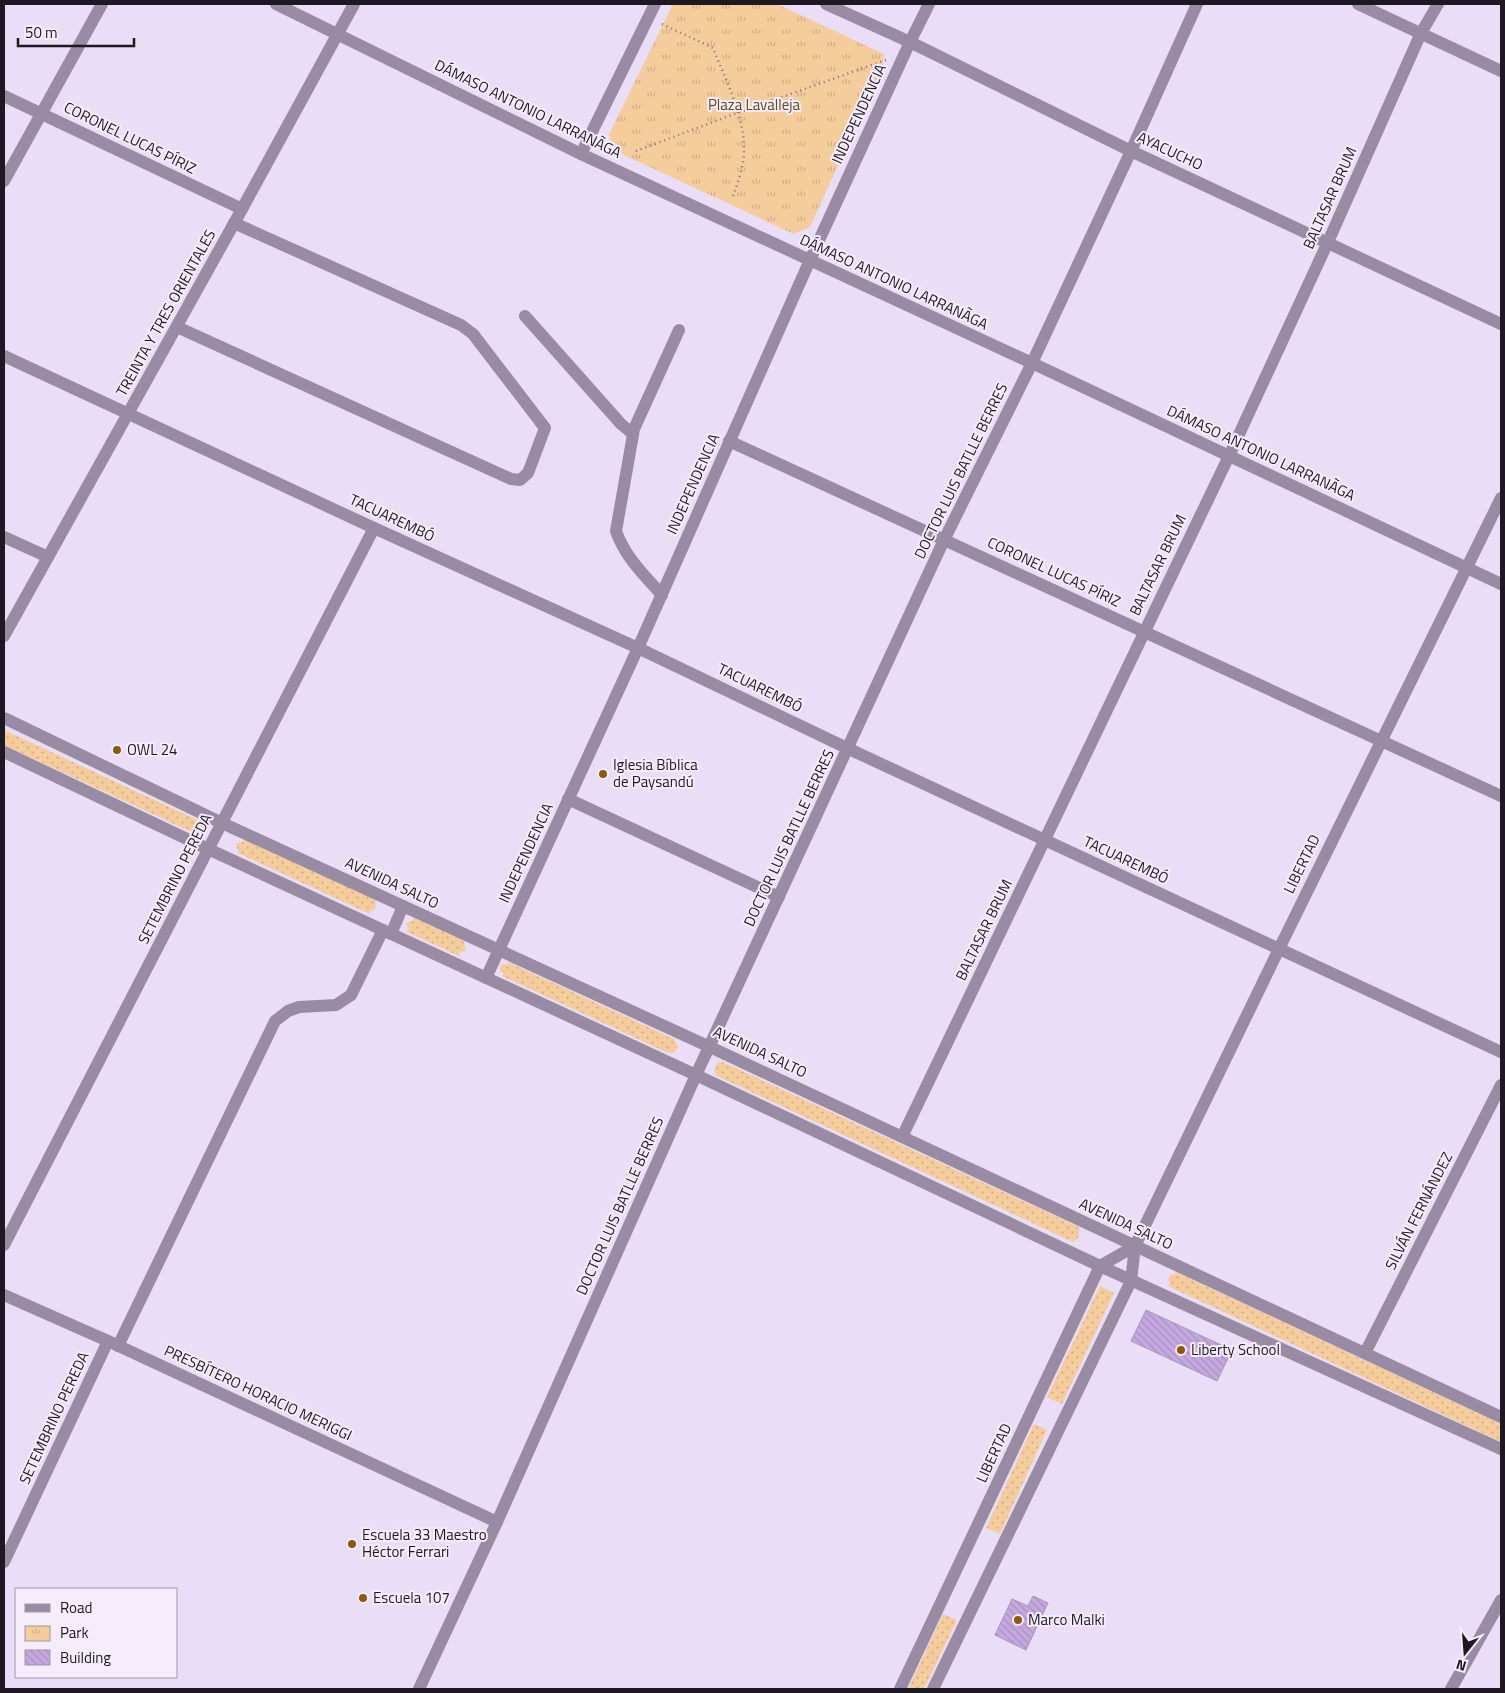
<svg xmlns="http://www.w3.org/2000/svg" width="1505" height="1693" font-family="'Titillium Web',sans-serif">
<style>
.grass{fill:url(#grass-dots)}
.park{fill:url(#park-tufts)}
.building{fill:url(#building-back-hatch);stroke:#a79bb2}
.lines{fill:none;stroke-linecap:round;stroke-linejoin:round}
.path{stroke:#7c7384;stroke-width:2.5;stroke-dasharray:1 4;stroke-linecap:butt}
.minor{stroke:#988ba3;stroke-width:12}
.tertiary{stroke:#988ba3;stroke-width:12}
.poi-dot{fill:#8c5904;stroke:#f5edfc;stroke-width:2}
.labels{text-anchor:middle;stroke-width:4;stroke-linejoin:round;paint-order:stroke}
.park-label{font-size:15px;fill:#65471f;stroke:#f5edfc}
.street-label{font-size:15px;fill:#1d1821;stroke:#f5edfc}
.poi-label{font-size:15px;fill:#1d1821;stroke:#f5edfc;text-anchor:start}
</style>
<defs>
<pattern id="grass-dots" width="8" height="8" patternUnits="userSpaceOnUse" patternTransform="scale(1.25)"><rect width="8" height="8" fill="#f5cc9b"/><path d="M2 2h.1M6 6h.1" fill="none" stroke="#d2ae85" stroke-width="1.8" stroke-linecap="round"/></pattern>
<pattern id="park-tufts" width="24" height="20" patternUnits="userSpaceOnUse" patternTransform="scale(1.25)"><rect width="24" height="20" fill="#f5cc9b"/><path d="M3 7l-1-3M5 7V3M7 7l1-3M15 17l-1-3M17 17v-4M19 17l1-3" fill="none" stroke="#d2ae85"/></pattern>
<pattern id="building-back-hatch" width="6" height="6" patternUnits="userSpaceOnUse" patternTransform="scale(1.25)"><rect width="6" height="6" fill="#c6a8e1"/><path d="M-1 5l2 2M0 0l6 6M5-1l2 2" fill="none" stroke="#aa90c1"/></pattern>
</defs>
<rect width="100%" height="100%" fill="#eaddf7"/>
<g class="grass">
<polygon points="4,730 206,824 200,836 4,745"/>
<polygon points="244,839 376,900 375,909 371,911 370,914 238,853 239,850 237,848 236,844 240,842 243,842"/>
<polygon points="414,918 465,941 464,945 466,951 460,952 459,956 407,932 409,928 406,923 412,921"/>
<polygon points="508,962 674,1039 678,1046 675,1052 668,1053 502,976 504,973 500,971 500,966 503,964 507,965"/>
<polygon points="723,1062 1079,1227 1079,1237 1073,1242 717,1076 714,1070 717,1063"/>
<polygon points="1176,1272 1501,1424 1501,1442 1168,1286 1170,1282 1168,1280 1170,1275 1174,1275"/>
<polygon points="1100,1286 1114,1293 1062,1404 1047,1397"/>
<polygon points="1034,1424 1047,1430 1000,1534 986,1528"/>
<polygon points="943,1614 957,1620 924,1689 908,1689"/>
</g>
<polygon class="park" points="673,4 777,4 884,54 883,66 810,227 794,234 613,150 609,134"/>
<g class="building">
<polygon points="1146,1310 1232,1350 1217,1381 1131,1341"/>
<polygon points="1033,1596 1048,1603 1026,1650 995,1635 1012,1599 1028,1606"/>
</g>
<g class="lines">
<g class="path">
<path d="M662 24 713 48C725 78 745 118 744 151 744 166 738 182 733 196"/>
<polyline points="636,151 737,113 886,60"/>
</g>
<g class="minor">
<polyline points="276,4 581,154 1032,363 1501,584"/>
<polyline points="826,4 910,42 1131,151 1501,324"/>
<polyline points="1358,4 1501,71"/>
<polyline points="4,96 242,209"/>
<polyline points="581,154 655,4"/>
<polyline points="525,316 621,424 633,434"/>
<polyline points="177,327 511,479 520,480 528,473 545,428 473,334 461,325 234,223"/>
<polyline points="4,356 374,528 638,648 849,749 1501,1052"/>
<polyline points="729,441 1501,796"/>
<polyline points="4,537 48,557"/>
<path d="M662 595C644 575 625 557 616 531L634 429 679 330"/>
<polyline points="4,636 242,209 354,4"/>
<polyline points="568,799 779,897"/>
<polyline points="391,934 403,906"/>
<polyline points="486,978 638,648 810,260 910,42 929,4"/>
<polyline points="902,1137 1229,456 1328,242 1421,33 1438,4"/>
<polyline points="4,1245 374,528"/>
<polyline points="4,1295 108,1341 497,1522"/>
<polyline points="118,1346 275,1021 288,1011 299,1007 336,1005 351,995 383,930"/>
<polyline points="1365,1353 1501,1085"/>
<polyline points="4,1562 108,1341"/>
<polyline points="419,1689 497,1522 696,1075 944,540 1032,363 1131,151 1197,4"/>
<polyline points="900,1689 1100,1266 1135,1246"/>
<polyline points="933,1689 1131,1281 1135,1246 1279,949 1501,498"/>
<polyline points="1451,1689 1501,1600"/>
</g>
<g class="tertiary">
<polyline points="4,181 102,4"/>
<polyline points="4,718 222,823 710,1047 1501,1417"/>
<polyline points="4,752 208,849 696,1075 1100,1266 1501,1449"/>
</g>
</g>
<g class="poi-dot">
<circle cx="117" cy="750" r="5"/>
<circle cx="603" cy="774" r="5"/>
<circle cx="1181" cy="1350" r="5"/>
<circle cx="352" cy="1544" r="5"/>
<circle cx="363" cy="1598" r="5"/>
<circle cx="1018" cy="1620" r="5"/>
</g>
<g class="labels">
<g class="park-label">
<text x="754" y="110">Plaza Lavalleja</text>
</g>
<g class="street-label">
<text transform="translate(528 109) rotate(26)" y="5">DÁMASO ANTONIO LARRANÃGA</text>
<text transform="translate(859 114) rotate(-65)" y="5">INDEPENDENCIA</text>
<text transform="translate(130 138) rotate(26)" y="5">CORONEL LUCAS PÍRIZ</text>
<text transform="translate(1170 151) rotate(25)" y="5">AYACUCHO</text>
<text transform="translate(1330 198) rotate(-66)" y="5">BALTASAR BRUM</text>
<text transform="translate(894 282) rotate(25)" y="5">DÁMASO ANTONIO LARRANÃGA</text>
<text transform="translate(166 313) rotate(-61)" y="5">TREINTA Y TRES ORIENTALES</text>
<text transform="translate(1261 453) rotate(25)" y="5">DÁMASO ANTONIO LARRANÃGA</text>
<text transform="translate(961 471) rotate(-64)" y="5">DOCTOR LUIS BATLLE BERRES</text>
<text transform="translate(693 484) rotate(-66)" y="5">INDEPENDENCIA</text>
<text transform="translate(392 518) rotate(25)" y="5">TACUAREMBÓ</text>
<text transform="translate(1158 565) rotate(-64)" y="5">BALTASAR BRUM</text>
<text transform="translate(1054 572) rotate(25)" y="5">CORONEL LUCAS PÍRIZ</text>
<text transform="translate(760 688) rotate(26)" y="5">TACUAREMBÓ</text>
<text transform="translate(789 838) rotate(-65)" y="5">DOCTOR LUIS BATLLE BERRES</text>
<text transform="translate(526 853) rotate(-65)" y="5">INDEPENDENCIA</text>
<text transform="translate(1126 860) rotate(25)" y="5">TACUAREMBÓ</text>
<text transform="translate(1302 864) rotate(-64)" y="5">LIBERTAD</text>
<text transform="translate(175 879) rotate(-63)" y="5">SETEMBRINO PEREDA</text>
<text transform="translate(392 883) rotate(25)" y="5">AVENIDA SALTO</text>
<text transform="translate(984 930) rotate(-64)" y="5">BALTASAR BRUM</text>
<text transform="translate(760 1052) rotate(25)" y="5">AVENIDA SALTO</text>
<text transform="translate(620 1206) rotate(-66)" y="5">DOCTOR LUIS BATLLE BERRES</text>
<text transform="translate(1419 1211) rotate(-63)" y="5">SILVÁN FERNÁNDEZ</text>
<text transform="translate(1126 1224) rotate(25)" y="5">AVENIDA SALTO</text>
<text transform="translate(258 1393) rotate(25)" y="5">PRESBÍTERO HORACIO MERIGGI</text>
<text transform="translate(54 1418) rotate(-65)" y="5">SETEMBRINO PEREDA</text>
<text transform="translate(994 1453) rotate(-65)" y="5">LIBERTAD</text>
</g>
<g class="poi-label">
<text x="127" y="755">OWL 24</text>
<text x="613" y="770">Iglesia Bíblica<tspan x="613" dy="17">de Paysandú</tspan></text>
<text x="1191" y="1355">Liberty School</text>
<text x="362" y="1540">Escuela 33 Maestro<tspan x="362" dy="17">Héctor Ferrari</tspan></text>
<text x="373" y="1603">Escuela 107</text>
<text x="1028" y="1625">Marco Malki</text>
</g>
</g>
<rect width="1505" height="1693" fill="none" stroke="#1d1821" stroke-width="10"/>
<rect x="15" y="1588" width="162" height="90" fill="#f5edfc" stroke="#9f98a4"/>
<rect x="25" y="1604" width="25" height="8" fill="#988ba3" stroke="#9f98a4"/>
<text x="60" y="1613" font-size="15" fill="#1d1821">Road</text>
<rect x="25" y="1626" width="25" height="15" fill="url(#park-tufts)" stroke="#9f98a4"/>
<text x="60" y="1638" font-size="15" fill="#1d1821">Park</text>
<rect x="25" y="1650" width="25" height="15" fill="url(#building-back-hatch)" stroke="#9f98a4"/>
<text x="60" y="1663" font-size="15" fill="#1d1821">Building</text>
<g transform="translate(1465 1653) rotate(197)" stroke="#f5edfc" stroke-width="4" paint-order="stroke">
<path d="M0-4L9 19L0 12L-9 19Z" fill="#1d1821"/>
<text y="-8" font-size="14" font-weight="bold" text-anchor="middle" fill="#1d1821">N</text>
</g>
<path d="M18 38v8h116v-8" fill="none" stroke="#1d1821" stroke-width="2.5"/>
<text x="25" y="38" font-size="15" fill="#1d1821" stroke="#f5edfc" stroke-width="4" paint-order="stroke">50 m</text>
</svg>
